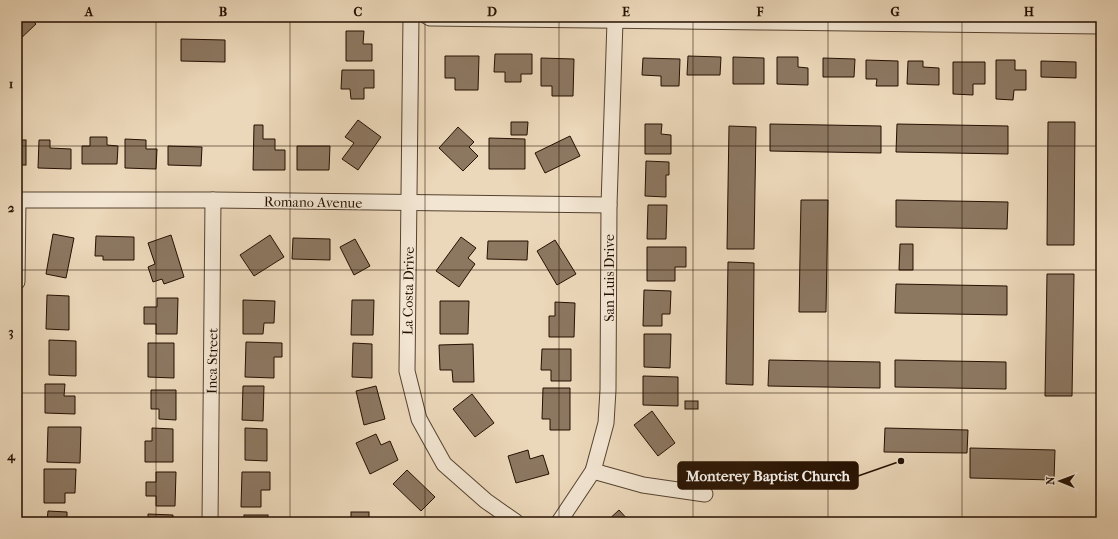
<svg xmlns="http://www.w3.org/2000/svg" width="1118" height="539" font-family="'IM FELL French Canon',serif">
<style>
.building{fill:#8c7761;stroke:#251001}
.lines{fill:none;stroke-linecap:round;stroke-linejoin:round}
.minor-casing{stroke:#56422f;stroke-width:17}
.minor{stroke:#f2e5d2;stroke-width:15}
.grid{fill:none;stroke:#251001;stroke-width:1;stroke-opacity:0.55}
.labels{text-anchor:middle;stroke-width:3;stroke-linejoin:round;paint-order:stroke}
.street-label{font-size:14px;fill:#251001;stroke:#f2e5d2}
.leader{fill:none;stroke:#251001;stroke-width:1.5}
.callout-dot{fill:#251001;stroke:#f2e5d2;stroke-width:1.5}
.callout{fill:#251001;stroke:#251001;stroke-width:1.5}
.callout-label{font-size:15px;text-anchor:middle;font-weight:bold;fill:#fff}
.neatline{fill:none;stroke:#251001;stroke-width:1.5}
.grid-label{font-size:13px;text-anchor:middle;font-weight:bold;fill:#251001}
</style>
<rect width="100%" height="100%" fill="#ebd7b9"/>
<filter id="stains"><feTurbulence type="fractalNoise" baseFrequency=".005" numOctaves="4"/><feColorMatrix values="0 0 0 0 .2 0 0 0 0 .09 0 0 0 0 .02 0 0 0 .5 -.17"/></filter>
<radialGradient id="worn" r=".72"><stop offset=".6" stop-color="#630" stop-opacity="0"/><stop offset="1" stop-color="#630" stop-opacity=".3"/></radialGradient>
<g class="building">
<polygon points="17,17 29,17 36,24 17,42"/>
<polygon points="346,31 364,31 363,44 372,44 372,61 346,61"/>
<polygon points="181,39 225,40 225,62 181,61"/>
<polygon points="495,54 532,54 532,74 521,74 521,82 505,82 505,72 494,72"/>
<polygon points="445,56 479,56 478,90 455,90 455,78 445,78"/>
<polygon points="688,56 721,57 720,75 687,75"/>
<polygon points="733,57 764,58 764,84 733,84"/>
<polygon points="777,57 798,57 798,67 808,68 808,85 777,84"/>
<polygon points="541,58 574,59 573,96 552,96 552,86 541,86"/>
<polygon points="643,58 680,59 679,86 661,86 661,76 642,75"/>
<polygon points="823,58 855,59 854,77 823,77"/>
<polygon points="866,60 898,61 898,86 876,86 877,79 866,79"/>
<polygon points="996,60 1015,60 1015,70 1026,70 1026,90 1014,90 1013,100 996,99"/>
<polygon points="908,61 923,61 923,67 939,68 939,85 907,84"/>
<polygon points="1041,61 1076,62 1076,78 1041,77"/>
<polygon points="953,62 985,62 985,84 973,84 973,95 953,94"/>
<polygon points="342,70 374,70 374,88 364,88 364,99 351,99 350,89 341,89"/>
<polygon points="358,120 381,137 358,170 342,159 354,143 345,137"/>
<polygon points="511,122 528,122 527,135 511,135"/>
<polygon points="1048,122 1075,122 1074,245 1047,245"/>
<polygon points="645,124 662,124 661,134 671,135 671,154 645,154"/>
<polygon points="770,124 881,126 881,153 770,151"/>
<polygon points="897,124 1008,126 1008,154 896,152"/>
<polygon points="254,125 263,125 263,139 275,139 275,150 285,150 285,170 253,170"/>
<polygon points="729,126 756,127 754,249 727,249"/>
<polygon points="458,127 474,142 469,147 478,156 463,171 439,148"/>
<polygon points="570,136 580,156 545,173 535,153"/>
<polygon points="90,137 107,137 107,145 118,146 117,164 82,164 82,146 90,146"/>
<polygon points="489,138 525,139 525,169 489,169"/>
<polygon points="125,139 146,140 146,149 157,149 156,169 125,168"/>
<rect x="17" y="140" width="9" height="25"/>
<polygon points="39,140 50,140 50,148 71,149 71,169 38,168"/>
<polygon points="168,146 202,147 201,166 168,165"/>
<polygon points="297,146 330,146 329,170 297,170"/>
<polygon points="646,161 669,162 669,175 666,175 666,197 645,196"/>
<polygon points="801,200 828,200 826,312 799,312"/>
<polygon points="896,200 1008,202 1007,229 896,227"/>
<polygon points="648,205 667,205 666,239 647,239"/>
<polygon points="53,234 74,238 66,278 46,274"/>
<polygon points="171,235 184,277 164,284 162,279 153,282 148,267 155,264 148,243"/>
<polygon points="270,235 284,257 254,276 240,255"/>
<polygon points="96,236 134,237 134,260 103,260 103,256 95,256"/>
<polygon points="461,237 476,248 468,258 475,264 459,287 436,271"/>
<polygon points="293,238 330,239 330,260 292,259"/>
<polygon points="355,239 370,266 354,275 340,247"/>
<polygon points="555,240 576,274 557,285 537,251"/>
<polygon points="488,241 528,241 527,260 487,259"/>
<polygon points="900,244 913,244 913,270 899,270"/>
<polygon points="647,247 686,247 686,267 675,267 675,281 647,281"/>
<polygon points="728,262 754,263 753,385 726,384"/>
<polygon points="1047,274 1074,274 1072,396 1045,396"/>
<polygon points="896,284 1007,286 1007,315 895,313"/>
<polygon points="644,290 671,291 670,314 662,314 662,326 643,326"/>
<polygon points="47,295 69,296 69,330 46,329"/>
<polygon points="157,298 178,298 177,334 156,334 156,324 144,324 144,307 157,307"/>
<polygon points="243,300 275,301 274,323 264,323 263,334 243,334"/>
<polygon points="352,300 374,300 373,335 351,335"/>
<polygon points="440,301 469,301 468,334 440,334"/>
<polygon points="555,302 575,303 574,337 549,337 549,316 555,316"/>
<polygon points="644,334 671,334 670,368 644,367"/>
<polygon points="49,340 76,341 76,376 49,375"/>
<polygon points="246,342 282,343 282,357 274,357 274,378 245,377"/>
<polygon points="148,343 174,343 174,378 148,377"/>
<polygon points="353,343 372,344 372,378 352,377"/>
<polygon points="473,344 474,382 453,382 452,370 440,370 439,345"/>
<polygon points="542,349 571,349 571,381 551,381 551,370 541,370"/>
<polygon points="769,360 880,362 880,388 768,386"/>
<polygon points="895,360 1006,362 1006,389 895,387"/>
<polygon points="643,376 678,377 678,406 643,405"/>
<polygon points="45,384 65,384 64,396 75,396 75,414 45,413"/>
<polygon points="243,386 264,386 263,421 242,420"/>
<polygon points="376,386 385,419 364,425 356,391"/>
<polygon points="543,388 570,388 570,430 550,430 550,419 542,419"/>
<polygon points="151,390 176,390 176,420 159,419 159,409 151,409"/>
<polygon points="472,394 494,423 475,437 453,409"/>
<rect x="685" y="401" width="13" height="8"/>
<polygon points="652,411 675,443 658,456 634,425"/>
<polygon points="48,427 81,427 80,463 47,462"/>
<polygon points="152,428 173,429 173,462 145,462 145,441 152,441"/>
<polygon points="245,428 267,429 267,461 245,460"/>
<polygon points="885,428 968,430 967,453 884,452"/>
<polygon points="376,434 381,445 390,441 398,460 370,474 356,443"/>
<polygon points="970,448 1055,450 1054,480 970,478"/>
<polygon points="528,450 530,459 543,455 549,474 516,483 508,456"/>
<polygon points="44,469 76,469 75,493 65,493 65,503 44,503"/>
<polygon points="407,470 435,497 421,511 393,484"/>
<polygon points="156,472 176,472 175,506 156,506 156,496 146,496 146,482 156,482"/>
<polygon points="242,472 270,472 270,490 261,490 261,507 241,507"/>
<polygon points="619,510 630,522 606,522"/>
<polygon points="48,511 67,512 67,522 47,522"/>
<rect x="351" y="512" width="18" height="10"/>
<polygon points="148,514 173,515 173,522 148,522"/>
<rect x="244" y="515" width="24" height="7"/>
</g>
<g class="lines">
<g class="minor-casing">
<g id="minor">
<polyline points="411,17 407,371 419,419 444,464 486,501 516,522"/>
<path d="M428 17 430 18C654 22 877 22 1101 26"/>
<polyline points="17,200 213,200 609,205"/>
<polyline points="17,282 18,200"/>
<polyline points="593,471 643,485 705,494"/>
<polyline points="210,522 213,200"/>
<polyline points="559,522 593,471 606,423 608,390 609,205 615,21"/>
</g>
</g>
<use href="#minor" class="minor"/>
</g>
<path class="grid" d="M156 17V522M290 17V522M425 17V522M559 17V522M693 17V522M828 17V522M962 17V522M17 146H1101M17 270H1101M17 393H1101"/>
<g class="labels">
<g class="street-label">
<text transform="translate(313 202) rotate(1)" y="5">Romano Avenue</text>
<text transform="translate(609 278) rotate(-90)" y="5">San Luis Drive</text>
<text transform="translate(408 291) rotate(-89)" y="5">La Costa Drive</text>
<text transform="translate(212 361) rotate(-89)" y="5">Inca Street</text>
</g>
</g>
<path class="leader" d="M901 461L858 476"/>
<circle class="callout-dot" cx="901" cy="461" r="4"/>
<rect class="callout" x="678" y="462" width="180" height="27" rx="4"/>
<g class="callout-label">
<text x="768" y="481">Monterey Baptist Church</text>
</g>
<rect width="1118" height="539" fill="none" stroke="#ebd7b9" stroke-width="44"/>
<g transform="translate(1060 481) rotate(271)" stroke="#f2e5d2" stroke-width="3" paint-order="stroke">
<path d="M0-3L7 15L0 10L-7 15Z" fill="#251001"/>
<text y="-6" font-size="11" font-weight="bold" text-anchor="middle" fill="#251001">N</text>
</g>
<rect x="22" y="22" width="1074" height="495" class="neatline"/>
<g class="grid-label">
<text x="89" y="16">A</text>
<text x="223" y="16">B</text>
<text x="358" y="16">C</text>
<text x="492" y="16">D</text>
<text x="626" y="16">E</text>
<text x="760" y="16">F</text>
<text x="895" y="16">G</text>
<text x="1029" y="16">H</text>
<text x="11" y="88">1</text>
<text x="11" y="212">2</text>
<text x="11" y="336">3</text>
<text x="11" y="460">4</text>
</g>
<rect width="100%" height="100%" filter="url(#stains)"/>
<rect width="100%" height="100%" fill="url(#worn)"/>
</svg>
